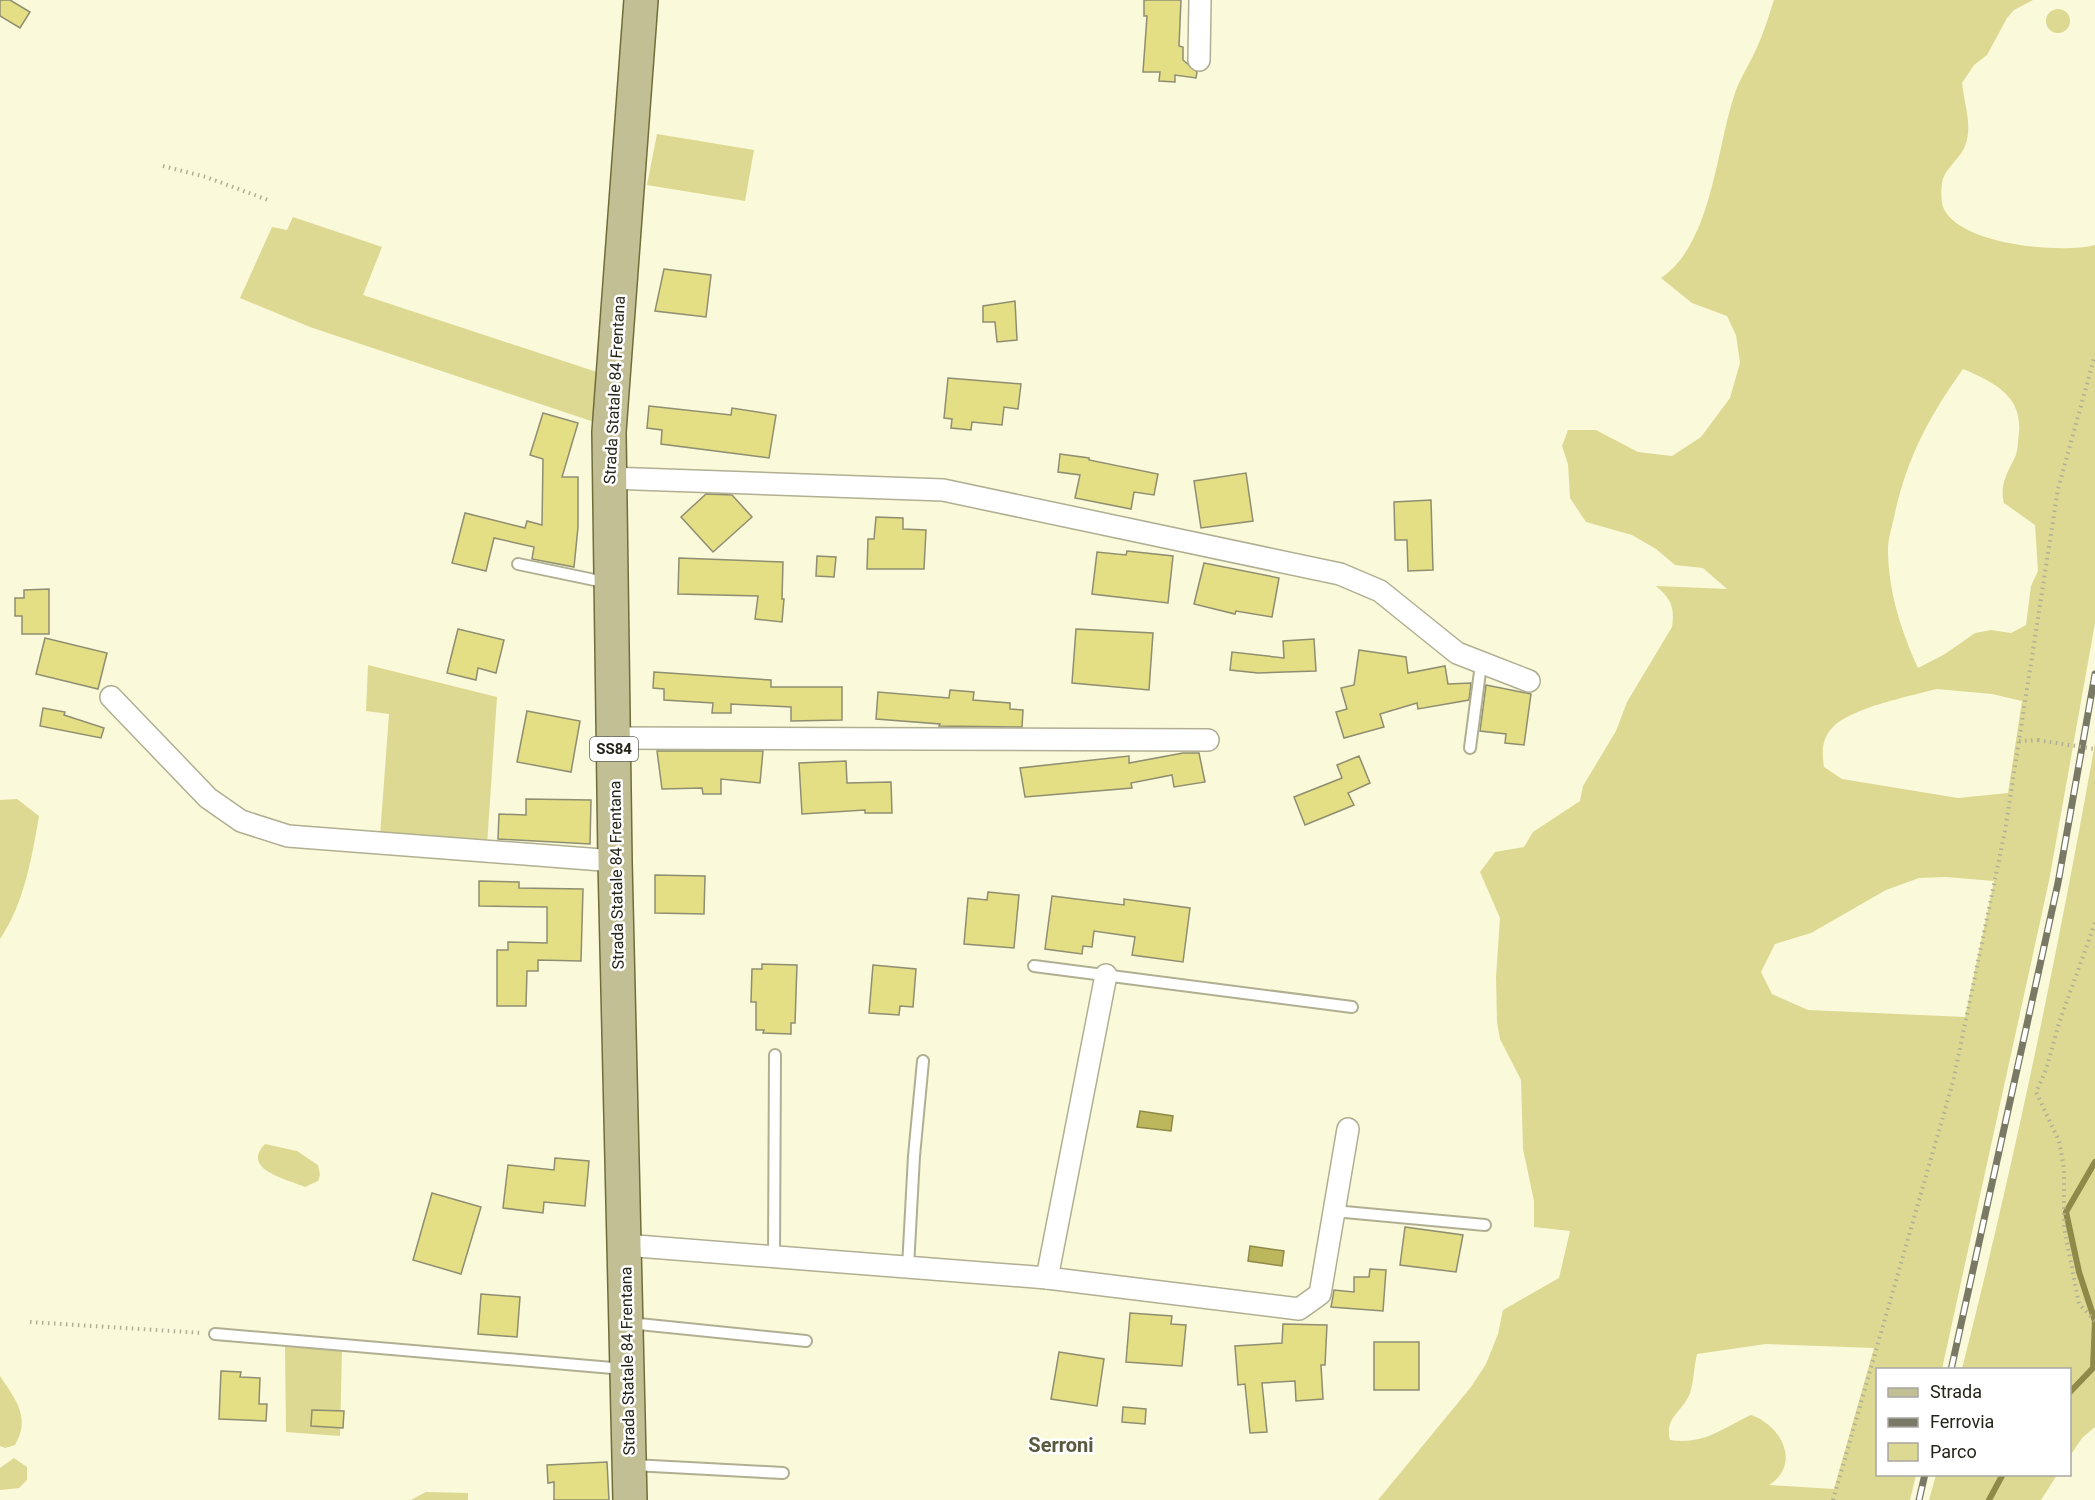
<svg xmlns="http://www.w3.org/2000/svg" width="2095" height="1500" font-family="Roboto,sans-serif">
<style>
.green{fill:#ddd992;fill-rule:evenodd}
.water{fill:#bcb65d;stroke:#8f8a49;stroke-width:1.5}
.lines{fill:none;stroke-linecap:round;stroke-linejoin:round}
.stream{stroke:#8f8a49;stroke-width:6}
.building{fill:#e4de84;stroke:#8f8e71;stroke-width:1.5}
.lane-casing{stroke:#b0af92;stroke-width:14}
.street-casing{stroke:#b0af92;stroke-width:24}
.primary-casing{stroke:#706d3b;stroke-width:36}
.path{stroke:#b0af97;stroke-width:4;stroke-dasharray:1.5 4.5;stroke-linecap:butt}
.lane{stroke:#fff;stroke-width:10}
.street{stroke:#fff;stroke-width:21}
.primary{stroke:#c2bf94;stroke-width:33}
.rail-casing{stroke:#7a7966;stroke-width:7}
.rail{stroke:#fff;stroke-width:4.5;stroke-dasharray:14;stroke-linecap:butt}
.path-bridge{stroke:#b0af97;stroke-width:4;stroke-dasharray:1.5 4.5;stroke-linecap:butt}
.labels{text-anchor:middle;stroke-width:5;stroke-linejoin:round;paint-order:stroke}
.shield{fill:#fff;stroke:#66665e;stroke-width:1.5}
.shield-label{font-size:15px;font-weight:bold;fill:#252419}
.street-label{font-size:16px;fill:#252419;stroke:#fff}
.quarter-label{font-size:20px;font-weight:bold;fill:#5b5a3f;stroke:#fff}
</style>
<rect width="100%" height="100%" fill="#faf9da"/>
<g class="green">
<path d="M1774 0H2033L2014 10 2007 18 1987 55 1974 65 1962 83C1964 103 1973 126 1965 146 1960 159 1943 170 1942 184 1941 190 1941 201 1943 207 1958 245 2061 254 2095 245V623L2049 881 1942 1369 1878 1370V1474L1916 1475 1910 1500H1378L1471 1387 1486 1364 1498 1334 1503 1310 1559 1278 1570 1231 1534 1227V1201L1523 1149 1521 1080 1500 1039 1497 1022 1496 977 1500 918 1480 872 1495 852 1524 847 1533 832 1580 801 1583 786 1616 731 1627 702 1672 627C1675 607 1671 599 1656 586L1727 589 1703 568 1675 565 1656 549 1632 535 1586 522 1570 498 1568 464 1562 446 1568 430H1596L1638 452 1672 456 1701 437 1730 398 1740 363 1736 335 1727 316 1692 303 1661 278C1712 244 1716 149 1735 93 1739 81 1747 68 1753 56 1762 38 1768 19 1774 0ZM1963 369C1993 382 2022 395 2019 432 2018 440 2018 448 2016 455 2008 472 1999 485 2004 503L2035 525 2038 571 2031 586 2026 625 2011 633 1991 630 1975 633 1945 654 1918 668C1901 631 1888 590 1888 549 1888 539 1892 527 1894 517 1907 458 1928 418 1963 369ZM1937 689 1992 694 2022 701 2008 793 1958 798 1842 779 1824 767C1822 753 1821 740 1832 728 1850 708 1910 696 1937 689ZM1946 877 1994 881 1965 1017 1808 1010 1772 994 1761 972 1775 944 1811 933 1886 890 1919 878ZM1766 1344 1874 1348 1834 1489 1769 1485C1802 1464 1781 1425 1751 1415 1721 1429 1704 1445 1670 1440 1664 1417 1683 1412 1690 1393 1694 1381 1694 1366 1697 1354Z"/>
<circle cx="2058" cy="21" r="12"/>
<polygon points="657,134 754,150 745,201 647,185"/>
<polygon points="293,217 382,247 363,295 603,374 600,424 310,327 240,298 272,227 287,230"/>
<polygon points="368,665 497,697 487,845 380,836 389,714 366,711"/>
<path d="M2095 743V1427L2082 1438 2070 1456V1370L1962 1369C2014 1163 2058 953 2095 743Z"/>
<path d="M17 799 39 816C32 857 24 904 0 939V800Z"/>
<path d="M265 1144 297 1151 318 1165 320 1175 318 1181 305 1187C288 1179 240 1170 265 1144Z"/>
<polygon points="285,1347 342,1349 340,1436 286,1432"/>
<path d="M0 1376C16 1400 31 1418 15 1445L5 1448 0 1446Z"/>
<polygon points="14,1458 27,1467 27,1480 19,1488 0,1490 0,1468"/>
<polygon points="1936,1475 1936,1474 2057,1475 2041,1500 1929,1500"/>
<polygon points="426,1492 468,1493 468,1500 411,1500"/>
</g>
<g class="water">
<polygon points="1140,1111 1173,1116 1171,1131 1137,1127"/>
<polygon points="1250,1246 1284,1251 1282,1266 1248,1261"/>
</g>
<g class="lines">
<g class="stream">
<polyline points="2070,1392 2093,1368 2095,1321 2079,1272 2066,1212 2095,1162"/>
<polyline points="1989,1500 2003,1474"/>
</g>
</g>
<g class="building">
<polygon points="0,0 10,0 30,12 20,28 0,16"/>
<polygon points="1144,0 1181,0 1179,46 1183,47 1183,60 1197,72 1196,78 1175,75 1175,82 1159,81 1160,72 1143,72 1147,16 1144,16"/>
<polygon points="664,269 711,275 706,317 655,311"/>
<polygon points="1015,301 1017,340 997,342 995,322 983,322 983,306"/>
<polygon points="948,378 1021,384 1018,409 1004,407 1002,425 972,422 971,430 951,428 952,419 944,418"/>
<polygon points="649,406 731,415 732,408 776,415 769,458 661,444 662,430 647,428"/>
<polygon points="543,413 578,423 562,477 578,477 578,527 574,567 532,559 534,547 494,538 486,571 452,563 465,513 525,528 527,521 542,525 543,459 530,455"/>
<polygon points="1060,454 1089,458 1089,460 1158,474 1154,495 1134,492 1131,509 1075,498 1080,475 1058,472"/>
<polygon points="1246,473 1253,521 1201,528 1194,481"/>
<polygon points="706,494 732,495 752,517 713,552 681,517"/>
<polygon points="1431,500 1433,570 1408,571 1407,540 1395,540 1394,502"/>
<polygon points="876,517 903,518 903,529 926,530 924,569 867,569 868,539 874,539"/>
<polygon points="1127,551 1173,556 1168,603 1092,594 1097,552 1126,555"/>
<polygon points="817,556 836,557 834,577 816,576"/>
<polygon points="679,558 783,562 782,599 784,599 782,622 755,619 758,596 678,594"/>
<polygon points="1204,563 1279,578 1272,617 1236,611 1235,614 1194,604"/>
<polygon points="49,589 49,634 22,634 22,616 15,616 15,598 24,598 24,590"/>
<polygon points="458,629 504,640 496,673 478,668 476,680 447,673"/>
<polygon points="1076,629 1153,633 1149,690 1072,683"/>
<polygon points="45,638 107,653 98,689 36,674"/>
<polygon points="1314,639 1316,671 1258,673 1230,670 1232,652 1284,658 1283,641"/>
<polygon points="1359,650 1406,657 1408,673 1445,666 1448,684 1471,683 1469,700 1418,709 1417,703 1380,714 1384,727 1344,738 1336,712 1347,709 1341,688 1354,685"/>
<polygon points="654,672 771,680 771,687 842,687 842,720 791,721 791,707 731,704 731,713 712,713 713,703 664,700 664,689 653,688"/>
<polygon points="1486,685 1531,694 1524,745 1505,743 1506,734 1480,731"/>
<polygon points="950,690 974,692 973,700 1010,703 1010,709 1023,710 1022,727 939,726 940,724 876,719 878,692 949,698"/>
<polygon points="43,708 65,712 64,715 104,728 101,738 40,726"/>
<polygon points="527,711 580,721 571,772 517,762"/>
<polygon points="657,751 763,751 760,783 721,779 721,794 703,794 702,788 662,789"/>
<polygon points="1183,753 1199,753 1205,782 1174,787 1172,775 1131,783 1132,788 1025,797 1020,768 1129,756 1129,763"/>
<polygon points="1359,756 1370,783 1348,793 1354,805 1305,825 1294,797 1342,778 1337,765"/>
<polygon points="846,761 847,783 891,782 892,813 865,813 865,810 802,814 799,763"/>
<polygon points="526,799 591,800 590,844 498,839 499,814 526,815"/>
<polygon points="655,875 705,876 704,914 655,913"/>
<polygon points="479,881 519,882 519,888 583,889 581,961 538,960 538,971 527,971 526,1006 497,1006 497,950 508,950 508,942 547,943 547,907 479,906"/>
<polygon points="988,892 1019,895 1014,948 964,944 968,898 987,900"/>
<polygon points="1052,896 1124,905 1124,899 1190,908 1183,962 1132,955 1135,937 1094,931 1092,947 1083,946 1082,954 1045,949"/>
<polygon points="762,964 797,965 795,1023 791,1023 791,1034 763,1033 764,1030 756,1030 756,1002 751,1002 752,969 762,969"/>
<polygon points="873,965 916,969 913,1007 900,1006 899,1015 869,1013"/>
<polygon points="555,1158 589,1161 585,1206 544,1202 543,1213 503,1208 508,1165 554,1170"/>
<polygon points="432,1193 481,1207 461,1274 413,1260"/>
<polygon points="1405,1227 1463,1235 1456,1272 1400,1265"/>
<polygon points="1370,1269 1386,1270 1383,1311 1331,1307 1334,1290 1354,1292 1354,1277 1369,1277"/>
<polygon points="481,1294 520,1297 517,1337 478,1334"/>
<polygon points="1130,1313 1172,1316 1171,1324 1186,1325 1182,1366 1126,1362"/>
<polygon points="1283,1324 1327,1325 1325,1365 1321,1365 1323,1399 1296,1401 1295,1381 1262,1383 1267,1432 1250,1433 1245,1384 1238,1385 1235,1346 1282,1343"/>
<rect x="1374" y="1342" width="45" height="48"/>
<polygon points="1059,1352 1104,1359 1097,1406 1051,1399"/>
<polygon points="221,1371 241,1372 240,1377 260,1378 259,1404 267,1404 266,1421 219,1419"/>
<polygon points="1123,1407 1146,1409 1145,1424 1122,1422"/>
<polygon points="312,1410 344,1411 343,1428 311,1426"/>
<polygon points="607,1462 609,1500 554,1500 554,1482 548,1483 547,1465"/>
</g>
<g class="lines">
<g class="lane-casing">
<g id="lane">
<polyline points="518,564 609,583"/>
<polyline points="1470,748 1481,664"/>
<polyline points="1034,966 1352,1007"/>
<polyline points="1334,1211 1485,1225"/>
<polyline points="774,1257 775,1055"/>
<polyline points="908,1267 914,1156 923,1061"/>
<polyline points="629,1323 806,1341"/>
<polyline points="215,1334 624,1369"/>
<polyline points="633,1465 783,1473"/>
</g>
</g>
<g class="street-casing">
<g id="street">
<polyline points="1199,60 1200,0"/>
<polyline points="609,478 943,490 1340,574 1380,591 1457,653 1529,681"/>
<polyline points="111,697 208,798 241,821 288,836 615,861"/>
<polyline points="613,738 1208,740"/>
<polyline points="624,1245 1047,1278 1299,1309 1320,1294 1348,1129"/>
<polyline points="1047,1278 1106,975"/>
</g>
</g>
<g class="primary-casing">
<polyline id="primary" points="630,1500 615,861 609,432 641,0"/>
</g>
<g class="path">
<polyline points="163,166 206,177 268,200"/>
<polyline points="2019,741 2038,740"/>
<polyline points="2095,923 2059,1023 2046,1070 2036,1092 2059,1141 2064,1168 2064,1227 2079,1304 2095,1321"/>
<polyline points="30,1322 203,1333"/>
<polyline points="1833,1500 1953,1082 2005,831 2058,489 2095,355"/>
</g>
<use href="#lane" class="lane"/>
<use href="#street" class="street"/>
<use href="#primary" class="primary"/>
<g class="rail-casing">
<g id="rail">
<polyline points="1951,1370 2058,883 2095,674"/>
<polyline points="1919,1500 1925,1474"/>
</g>
</g>
<use href="#rail" class="rail"/>
<polyline class="path-bridge" points="2038,740 2095,749"/>
</g>
<g class="labels">
<rect class="shield" x="590" y="737" width="48" height="24" rx="4.5"/>
<g class="shield-label">
<text x="614" y="754">SS84</text>
</g>
<g class="street-label">
<text transform="translate(614 390) rotate(-87)" y="6">Strada Statale 84 Frentana</text>
<text transform="translate(616 875) rotate(-91)" y="6">Strada Statale 84 Frentana</text>
<text transform="translate(627 1361) rotate(-91)" y="6">Strada Statale 84 Frentana</text>
</g>
<g class="quarter-label">
<text x="1061" y="1452">Serroni</text>
</g>
</g>
<rect x="1876" y="1368" width="195" height="108" fill="#ffffff" stroke="#a8a7a3" stroke-width="1.5"/>
<rect x="1888" y="1388" width="30" height="9" fill="#c2bf94" stroke="#a8a7a3" stroke-width="1.5"/>
<text x="1930" y="1398" font-size="18" fill="#252419">Strada</text>
<rect x="1888" y="1418" width="30" height="9" fill="#7a7966" stroke="#a8a7a3" stroke-width="1.5"/>
<text x="1930" y="1428" font-size="18" fill="#252419">Ferrovia</text>
<rect x="1888" y="1443" width="30" height="18" fill="#ddd992" stroke="#a8a7a3" stroke-width="1.5"/>
<text x="1930" y="1458" font-size="18" fill="#252419">Parco</text>
</svg>
